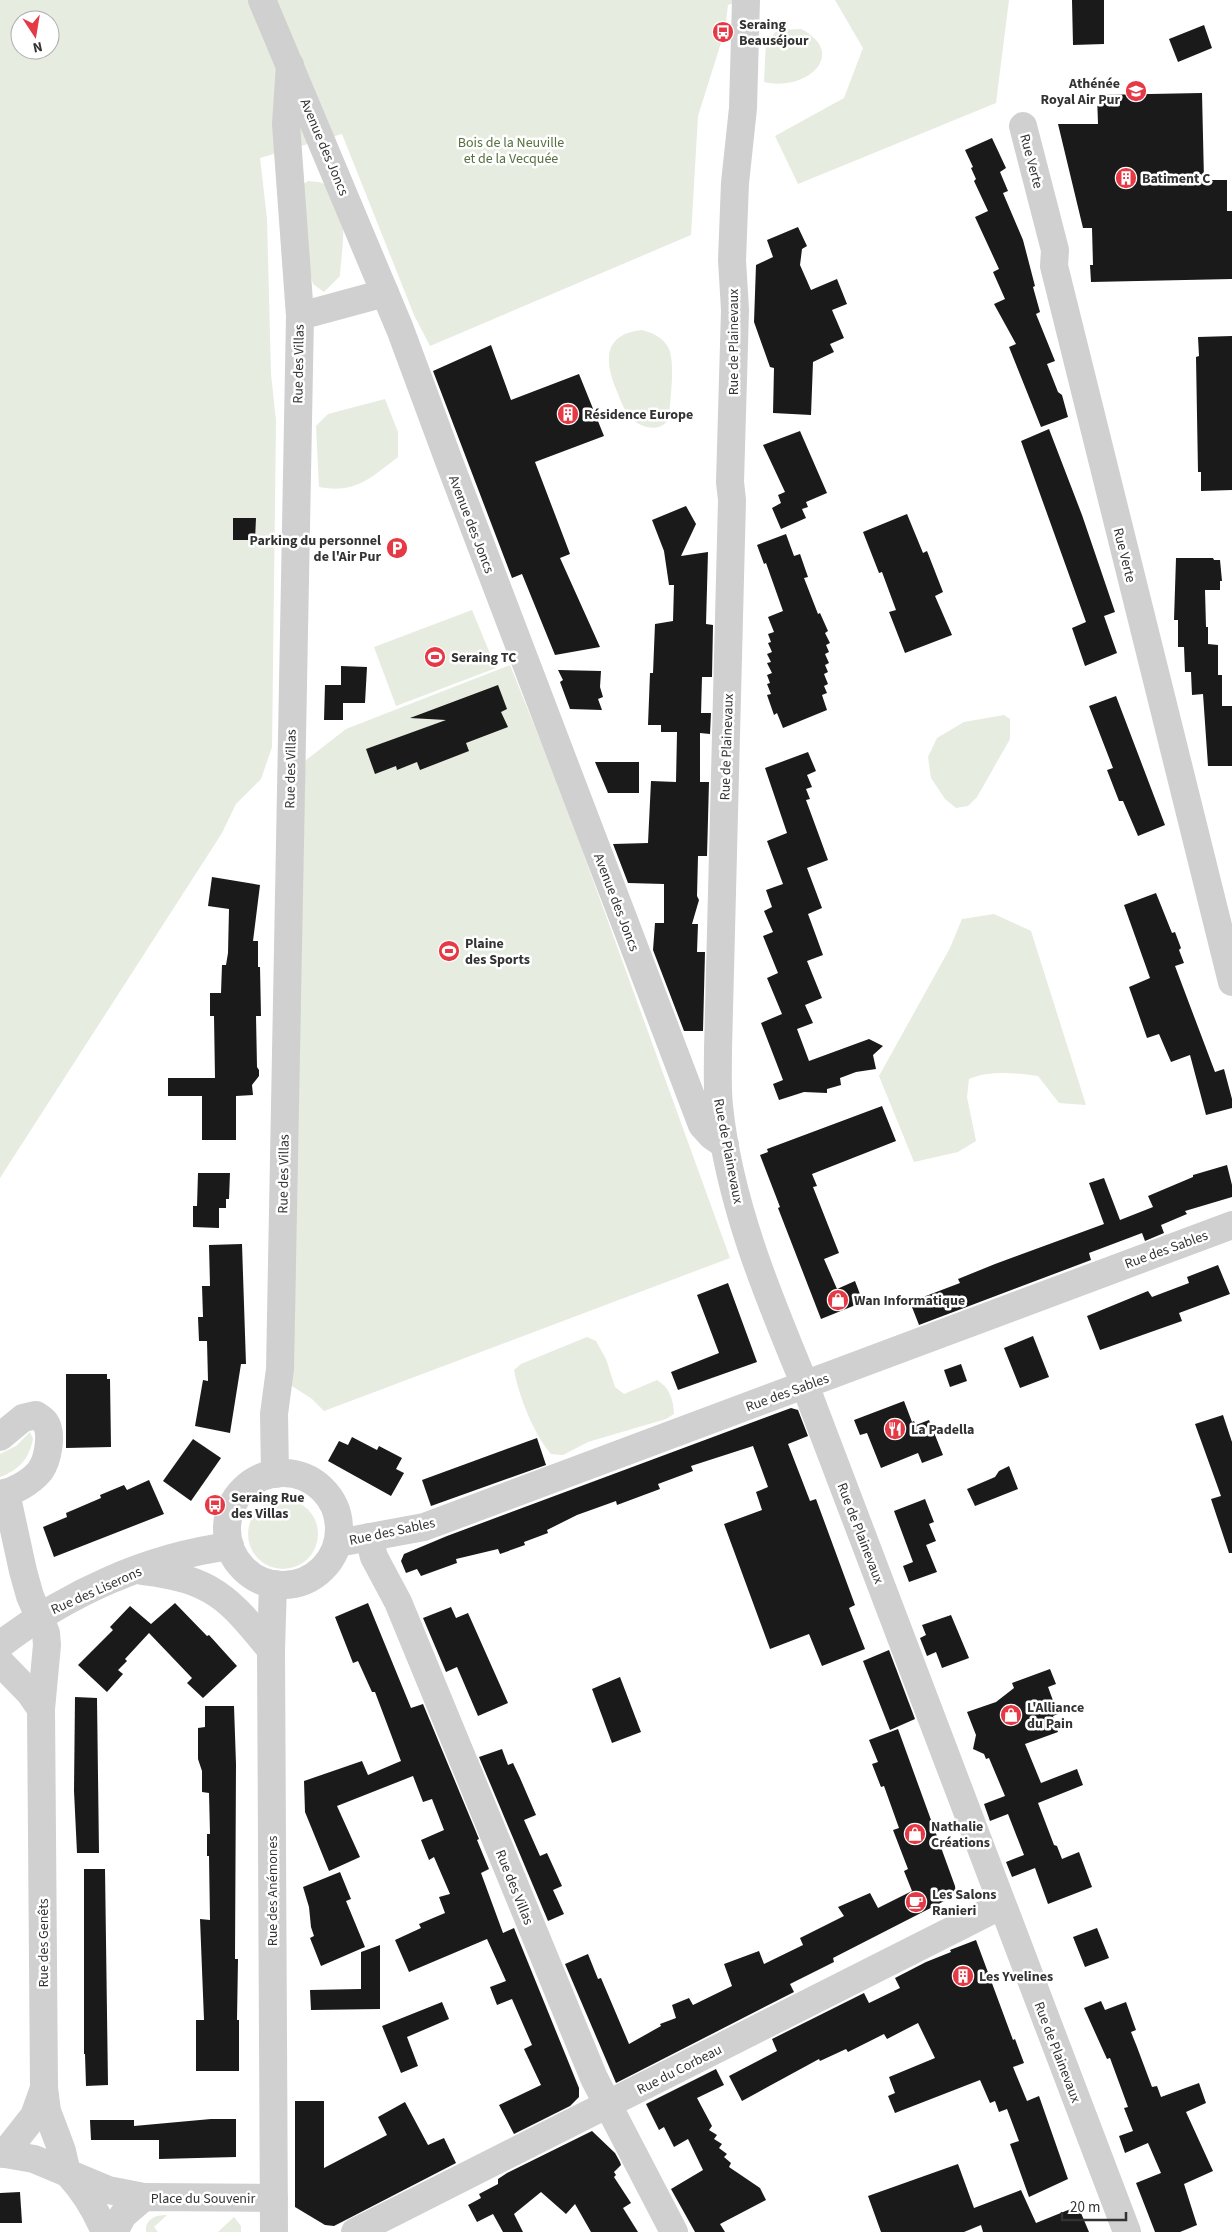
<svg xmlns="http://www.w3.org/2000/svg" width="1232" height="2232" font-family="'Source Sans 3',sans-serif">
<style>
.green{fill:#e6ecdf;fill-rule:evenodd}
.building{fill:#1a1a1a}
.lines{fill:none;stroke-linecap:round;stroke-linejoin:round}
.minor{stroke:#d0d0d0;stroke-width:28}
.labels{text-anchor:middle;stroke-width:5;stroke-linejoin:round;paint-order:stroke}
.poi-label{font-size:14px;font-weight:bold;fill:#333;stroke:#fff;text-anchor:start}
.park-label{font-size:14px;fill:#56703f;stroke:#fff}
.street-label{font-size:14px;fill:#333;stroke:#fff}
</style>
<rect width="100%" height="100%" fill="#fff"/>
<g class="green">
<path d="M0 0H742L728 5 725 30 698 116 691 235 430 346 414 315 342 134 260 158 267 219 271 374 276 421 272 747 261 779 236 804 222 833 0 1178ZM20 20H50V50H20Z"/>
<polygon points="835,0 1009,0 996,103 798,184 775,136 844,98 863,48"/>
<path d="M801 29C849 54 806 92 764 82L766 42 778 30Z"/>
<path d="M308 181C313 182 320 181 324 184 353 201 341 249 340 276L324 292 313 284 310 274 302 185Z"/>
<path d="M642 330C653 333 662 337 668 347 676 362 670 400 669 418 661 434 640 428 630 417 623 409 620 398 616 389 604 359 604 334 642 330Z"/>
<path d="M385 399 398 432V457C370 478 356 494 319 487L316 426 328 414Z"/>
<polygon points="472,610 496,668 396,706 374,647"/>
<polygon points="510,665 560,789 730,1258 324,1411 312,1399 292,1386 301,764 346,729"/>
<polygon points="1004,715 1010,719 1010,739 977,797 968,806 956,808 945,799 931,778 928,757 937,738 964,722"/>
<path d="M994 914 1031 931 1086 1105 1059 1103 1038 1076C1016 1073 990 1070 969 1079L967 1097 976 1141 958 1152 914 1162 879 1076 950 948 962 919Z"/>
<path d="M587 1337 596 1341 606 1359 615 1387 624 1394 657 1380C670 1388 673 1399 674 1414L666 1419 588 1442 563 1455 551 1454C534 1434 519 1397 514 1370L521 1364Z"/>
<path d="M30 1432 33 1439C29 1459 19 1470 0 1477V1454L16 1446Z"/>
<circle cx="283" cy="1534" r="35"/>
<path d="M167 2215 154 2227 158 2232H146C145 2219 155 2215 167 2215Z"/>
<polygon points="234,2217 241,2226 241,2232 218,2232"/>
</g>
<g class="building">
<polygon points="1072,0 1104,0 1104,44 1073,45"/>
<polygon points="1204,25 1212,48 1178,62 1169,39"/>
<polygon points="1202,93 1204,180 1227,180 1227,211 1232,211 1232,279 1091,282 1090,265 1093,265 1092,228 1083,228 1058,124 1098,124 1097,95"/>
<polygon points="992,138 1006,168 1000,172 1008,191 1003,193 1023,240 1035,286 1033,287 1040,312 1036,314 1055,361 1047,364 1058,392 1062,395 1068,417 1041,427 1009,347 1016,344 994,304 1005,299 993,272 999,269 975,217 988,211 974,181 976,179 971,168 973,167 965,150"/>
<polygon points="798,227 807,246 802,249 800,265 811,290 837,279 847,304 832,310 844,338 830,344 834,352 813,362 811,415 773,413 774,368 770,367 754,322 756,265 773,257 767,240"/>
<polygon points="1232,336 1232,490 1201,491 1201,472 1198,472 1196,357 1199,356 1198,337"/>
<polygon points="491,345 511,400 579,374 604,436 535,462 570,554 560,558 600,647 555,655 522,574 512,578 433,371"/>
<polygon points="1049,429 1082,515 1115,612 1104,616 1117,653 1085,666 1072,628 1086,622 1021,441"/>
<polygon points="800,431 827,493 806,502 808,507 802,509 806,518 781,529 772,508 781,503 778,495 785,492 763,445"/>
<polygon points="686,506 696,524 681,556 708,552 706,624 713,625 712,677 702,677 701,713 711,713 710,734 700,733 700,782 709,782 707,856 698,856 697,896 699,900 692,924 698,924 697,952 705,952 703,1031 684,1031 653,950 655,923 664,923 664,884 628,883 613,844 648,843 651,781 676,782 677,732 661,732 661,725 648,725 650,673 653,673 655,624 673,621 674,585 669,585 664,551 652,520"/>
<polygon points="907,514 923,553 927,551 943,592 935,596 952,635 905,653 889,612 896,610 882,572 879,573 863,532"/>
<polygon points="233,518 256,518 255,540 233,540"/>
<polygon points="786,534 794,556 800,554 808,577 804,578 818,614 820,613 828,631 825,633 830,643 826,645 829,652 825,654 829,663 825,665 828,672 824,674 828,684 824,686 827,693 822,695 827,710 783,728 777,713 774,715 767,695 771,694 767,684 770,683 767,675 772,673 767,663 771,662 767,654 772,652 768,643 771,642 768,634 774,632 768,617 783,611 766,563 764,564 757,545"/>
<polygon points="1176,558 1213,558 1214,560 1220,560 1222,581 1220,581 1220,590 1205,590 1206,627 1208,627 1208,644 1218,645 1218,675 1222,675 1222,706 1232,706 1232,766 1208,766 1203,694 1192,695 1191,672 1185,672 1184,647 1178,647 1178,620 1174,620"/>
<polygon points="341,666 367,667 365,703 343,703 343,720 324,720 325,685 341,685"/>
<polygon points="558,670 601,671 600,687 603,697 598,699 602,710 570,709 560,682 563,680"/>
<polygon points="498,685 507,709 501,712 508,727 466,743 469,751 420,770 417,762 397,770 396,766 375,774 366,749 446,720 410,718"/>
<polygon points="1116,696 1165,825 1138,836 1123,801 1119,801 1107,770 1113,768 1089,706"/>
<polygon points="808,752 816,771 807,775 812,787 806,789 810,799 806,800 828,860 807,868 822,908 808,914 823,955 807,961 822,998 805,1005 813,1023 797,1029 809,1061 869,1039 883,1046 873,1055 876,1069 856,1072 840,1078 841,1085 827,1089 827,1093 804,1092 779,1100 773,1084 783,1080 761,1023 782,1014 767,978 778,973 763,936 773,932 764,911 772,907 766,890 783,884 767,841 787,833 765,768"/>
<polygon points="595,762 639,762 639,793 608,793"/>
<polygon points="212,877 260,885 253,941 258,941 258,967 260,967 261,1016 256,1016 257,1067 259,1070 259,1076 252,1085 253,1095 236,1096 236,1140 202,1140 202,1096 168,1096 168,1078 215,1078 214,1016 210,1016 210,993 221,993 222,965 226,965 228,953 229,909 208,906"/>
<polygon points="1156,893 1172,933 1175,932 1181,948 1179,950 1184,963 1175,966 1215,1072 1224,1069 1232,1099 1232,1108 1206,1115 1190,1055 1171,1062 1159,1034 1147,1038 1129,987 1150,978 1124,905"/>
<polygon points="882,1106 896,1141 812,1174 817,1186 813,1187 839,1253 824,1259 837,1289 855,1281 863,1302 821,1319 778,1208 780,1207 760,1155 768,1152 767,1149"/>
<polygon points="1227,1165 1232,1185 1232,1197 1185,1211 1187,1214 1161,1225 1164,1233 1145,1241 1142,1233 1089,1253 1091,1260 919,1325 910,1302 960,1283 958,1279 995,1264 1104,1224 1089,1183 1104,1178 1120,1220 1153,1207 1148,1196 1193,1177 1193,1175"/>
<polygon points="198,1173 230,1173 229,1199 226,1199 226,1208 219,1208 219,1228 193,1227 193,1206 197,1206"/>
<polygon points="242,1244 246,1364 241,1364 230,1433 195,1426 203,1380 208,1381 207,1341 199,1341 198,1317 203,1317 202,1286 210,1286 209,1245"/>
<polygon points="1218,1265 1230,1294 1179,1313 1182,1321 1100,1350 1087,1316 1148,1291 1152,1297 1189,1283 1187,1277"/>
<polygon points="728,1283 757,1362 678,1390 671,1372 719,1353 697,1295"/>
<polygon points="1033,1336 1049,1377 1020,1388 1004,1348"/>
<polygon points="961,1364 967,1381 950,1387 944,1370"/>
<polygon points="66,1374 107,1374 107,1379 110,1379 111,1447 66,1448"/>
<polygon points="904,1401 912,1422 914,1421 916,1425 929,1420 943,1455 922,1463 918,1453 881,1468 867,1433 860,1435 854,1420"/>
<polygon points="791,1408 798,1410 808,1436 788,1444 810,1501 816,1499 855,1605 849,1608 865,1649 822,1666 809,1634 770,1649 724,1524 762,1510 756,1492 768,1487 753,1446 691,1466 693,1471 658,1484 660,1489 617,1505 616,1501 577,1515 547,1530 548,1533 524,1542 525,1545 500,1554 498,1549 456,1559 457,1563 421,1576 417,1569 406,1573 401,1561 404,1554 447,1536"/>
<polygon points="1223,1415 1232,1442 1232,1553 1229,1553 1211,1499 1221,1496 1195,1424"/>
<polygon points="352,1437 377,1450 379,1446 402,1458 396,1469 404,1473 391,1496 328,1461 339,1441 348,1445"/>
<polygon points="537,1438 546,1465 431,1506 422,1480"/>
<polygon points="193,1439 221,1458 191,1501 163,1481"/>
<polygon points="1009,1466 1018,1489 975,1506 967,1489 995,1477 999,1471"/>
<polygon points="149,1480 164,1514 54,1557 43,1527 67,1517 66,1513 101,1498 100,1495 124,1485 127,1490"/>
<polygon points="925,1499 934,1522 929,1524 936,1541 926,1545 937,1572 909,1582 903,1566 913,1562 894,1511"/>
<polygon points="175,1603 207,1636 209,1635 237,1666 203,1698 187,1683 192,1678 149,1633 125,1659 127,1661 118,1670 123,1674 107,1692 78,1665 113,1630 110,1627 130,1606 151,1624"/>
<polygon points="368,1603 411,1708 423,1704 479,1839 477,1840 489,1869 481,1873 503,1933 514,1928 579,2088 579,2097 570,2106 514,2134 499,2105 541,2085 524,2049 532,2045 512,1999 497,2005 490,1987 506,1981 487,1939 409,1972 395,1940 421,1928 419,1924 445,1913 439,1897 450,1894 434,1857 429,1860 421,1840 444,1830 432,1799 423,1802 413,1776 337,1806 360,1857 329,1871 305,1812 304,1781 362,1761 368,1775 401,1761 375,1692 372,1692 358,1661 353,1663 335,1617"/>
<polygon points="451,1607 456,1618 468,1613 508,1703 478,1716 457,1667 446,1672 423,1618"/>
<polygon points="951,1615 969,1658 942,1668 936,1652 927,1656 920,1638 926,1635 922,1625"/>
<polygon points="889,1650 915,1719 890,1730 863,1661"/>
<polygon points="1050,1669 1056,1684 1048,1687 1058,1714 1053,1716 1058,1732 1025,1744 1041,1783 1077,1769 1083,1785 1038,1803 1054,1845 1057,1846 1062,1859 1079,1852 1092,1887 1048,1904 1035,1868 1012,1877 1006,1862 1024,1855 1008,1814 990,1821 984,1804 1005,1796 989,1758 986,1759 984,1754 973,1749 976,1735 967,1712 996,1702 1014,1688 1012,1683"/>
<polygon points="620,1677 641,1732 612,1743 592,1689"/>
<polygon points="75,1697 97,1698 99,1853 77,1853 74,1791"/>
<polygon points="205,1706 234,1706 236,1764 235,1959 238,1959 237,2020 239,2020 239,2071 196,2071 196,2020 204,2020 200,1919 210,1920 209,1856 207,1856 207,1834 210,1834 209,1793 202,1792 202,1771 198,1759 198,1728 205,1727"/>
<polygon points="898,1729 955,1886 956,1895 833,1958 834,1962 790,1984 794,1992 616,2083 565,1964 588,1954 598,1979 601,1978 629,2044 661,2026 660,2024 676,2018 672,2005 689,1998 693,2005 732,1986 724,1964 759,1951 764,1964 803,1945 800,1938 844,1916 838,1907 870,1893 878,1908 912,1891 904,1871 908,1869 893,1830 899,1828 884,1786 881,1787 872,1764 878,1762 869,1740"/>
<polygon points="502,1749 508,1765 513,1763 520,1778 536,1815 524,1820 540,1856 547,1853 562,1886 553,1890 564,1914 548,1921 479,1757"/>
<polygon points="84,1869 105,1869 108,2085 86,2086 85,2054 84,2054"/>
<polygon points="340,1872 351,1899 346,1901 365,1947 321,1966 310,1938 314,1936 311,1927 309,1907 303,1887"/>
<polygon points="1097,1928 1109,1958 1085,1967 1073,1937"/>
<polygon points="976,1940 1013,2040 1015,2039 1024,2063 1013,2067 1027,2101 1039,2096 1068,2179 1029,2197 1010,2144 1019,2141 1007,2109 999,2112 995,2101 990,2103 980,2080 895,2113 888,2096 895,2093 889,2077 935,2058 918,2023 887,2039 884,2034 848,2052 846,2049 820,2061 819,2059 742,2101 729,2076 777,2051 772,2039 864,1993 869,2003 900,1988 895,1978 926,1962 951,1952 950,1950"/>
<polygon points="380,1945 380,2009 311,2010 310,1990 361,1989 361,1952"/>
<polygon points="1101,2001 1105,2010 1126,2002 1136,2030 1131,2032 1137,2047 1152,2087 1157,2086 1161,2097 1199,2083 1206,2103 1186,2112 1213,2171 1184,2184 1197,2225 1180,2232 1155,2232 1136,2183 1161,2173 1148,2143 1125,2153 1119,2136 1133,2131 1124,2108 1128,2107 1110,2058 1107,2059 1084,2008"/>
<polygon points="442,2002 449,2019 407,2037 418,2066 401,2073 382,2026"/>
<polygon points="716,2069 724,2085 697,2098 712,2126 709,2130 717,2135 714,2139 722,2144 719,2148 727,2154 724,2157 731,2163 729,2167 760,2188 766,2200 720,2224 725,2232 695,2232 671,2189 703,2170 688,2139 674,2147 664,2127 659,2130 646,2104"/>
<polygon points="295,2101 324,2101 324,2168 387,2135 378,2117 405,2102 428,2145 444,2138 456,2163 334,2226 325,2225 295,2207"/>
<polygon points="211,2119 236,2119 236,2157 159,2159 159,2140 91,2140 90,2120 134,2120 134,2126"/>
<polygon points="592,2131 615,2153 620,2162 621,2165 614,2172 616,2175 614,2177 631,2203 623,2208 638,2232 591,2232 575,2204 566,2214 541,2192 514,2214 523,2232 503,2232 493,2214 477,2222 468,2205 481,2198 479,2194 498,2184 498,2179 507,2173"/>
<polygon points="958,2164 974,2208 1021,2190 1036,2223 1078,2206 1089,2232 983,2232 981,2225 964,2232 881,2232 868,2196"/>
<polygon points="20,2192 22,2223 0,2223 0,2193"/>
</g>
<g class="lines">
<g class="minor">
<polyline points="262,0 400,329 450,464 702,1125 712,1136 725,1145"/>
<path d="M746 0 743 108 735 183 732 260 735 310 730 482 732 500 718 1049C718 1068 717 1087 719 1106 729 1203 768 1296 805 1385L1127 2232"/>
<polyline points="1023,126 1055,250 1054,266 1232,982"/>
<polyline points="300,316 385,293"/>
<path d="M0 1437 23 1418 36 1415C39 1417 43 1419 45 1422 53 1433 48 1460 40 1471 31 1482 14 1492 0 1494"/>
<circle cx="283" cy="1529" r="56"/>
<polyline points="275,1474 274,1414 280,1369 300,316 286,124 290,65"/>
<polyline points="6,1493 23,1571 30,1596 46,1633 47,1645 41,1709 44,2088 47,2111 62,2151 67,2173"/>
<polyline points="369,1537 374,1557 398,1602 594,2078 674,2232"/>
<polyline points="338,1543 424,1527 1232,1225"/>
<path d="M143 1571C212 1579 229 1598 271 1650"/>
<polyline points="273,1584 271,1650 274,2232"/>
<path d="M0 1645C66 1594 147 1557 230 1546"/>
<polyline points="0,1662 30,1693 41,1709"/>
<polyline points="0,2153 34,2159 108,2190 144,2197"/>
<polyline points="4,2154 34,2116 44,2088"/>
<path d="M70 2176C85 2192 96 2211 105 2232"/>
<polyline points="114,2232 123,2215 144,2197 274,2198"/>
<polyline points="355,2232 1002,1905"/>
</g>
</g>
<defs>
<g id="bus-disc" transform="scale(1.125)"><circle r="9.5" fill="#e63946" stroke="#fff"/><path d="M-5-6H5V4H4V6H2V4H-2V6H-4V4H-5ZM-3.5-4V0h7V-4ZM-3.5 1.2v1.5H-2V1.2ZM2 1.2v1.5H3.5V1.2Z" fill="#fff"/></g>
<g id="school-disc" transform="scale(1.125)"><circle r="9.5" fill="#e63946" stroke="#fff"/><path d="M0-5L7-2L0 1L-7-2ZM-4 1L0 2.5L4 1V4Q0 6-4 4Z" fill="#fff"/></g>
<g id="building-disc" transform="scale(1.125)"><circle r="9.5" fill="#e63946" stroke="#fff"/><path d="M-4-6H4V6H1V3H-1V6H-4ZM-2.5-4.3h1.7v1.8h-1.7ZM.8-4.3h1.7v1.8H.8ZM-2.5-1h1.7V.8h-1.7ZM.8-1h1.7V.8H.8Z" fill="#fff"/></g>
<g id="parking-disc" transform="scale(1.125)"><circle r="9.5" fill="#e63946" stroke="#fff"/><path d="M-3.5-5.5H1a3.5 3.5 0 0 1 0 7H-1V5.5H-3.5ZM-1-3.4V-.6H.8a1.4 1.4 0 0 0 0-2.8Z" fill="#fff"/></g>
<g id="stadium-disc" transform="scale(1.125)"><circle r="9.5" fill="#e63946" stroke="#fff"/><path d="M0-5a6.5 5 0 1 0 0 10a6.5 5 0 1 0 0-10ZM-3.5-1.8h7v3.6h-7Z" fill="#fff"/></g>
<g id="shop-disc" transform="scale(1.125)"><circle r="9.5" fill="#e63946" stroke="#fff"/><path d="M-5-2.5h2.3a2.7 3.5 0 0 1 5.4 0H5L5.5 6h-11ZM-1.5-2.5h3a1.5 2.3 0 0 0-3 0Z" fill="#fff"/></g>
<g id="restaurant-disc" transform="scale(1.125)"><circle r="9.5" fill="#e63946" stroke="#fff"/><path d="M-5-6h1v4h1v-4h1v4h1v-4h1v5L-1.5 .5V6h-2V.5L-5-1ZM5-6V6H3V1.5H1.5Q1.5-4 5-6Z" fill="#fff"/></g>
<g id="cafe-disc" transform="scale(1.125)"><circle r="9.5" fill="#e63946" stroke="#fff"/><path d="M-5.5-4.5H6V0H3Q3 3.5 0 3.5H-2.5Q-5.5 3.5-5.5 0ZM3-3.2v2h1.7v-2ZM-6 4.5H4V6H-6Z" fill="#fff"/></g>
</defs>
<g fill-rule="evenodd">
<use href="#bus-disc" x="723" y="32"/>
<use href="#school-disc" x="1136" y="91"/>
<use href="#building-disc" x="1126" y="178"/>
<use href="#building-disc" x="568" y="414"/>
<use href="#parking-disc" x="397" y="548"/>
<use href="#stadium-disc" x="435" y="657"/>
<use href="#stadium-disc" x="449" y="951"/>
<use href="#shop-disc" x="838" y="1300"/>
<use href="#restaurant-disc" x="895" y="1429"/>
<use href="#bus-disc" x="215" y="1505"/>
<use href="#shop-disc" x="1011" y="1715"/>
<use href="#shop-disc" x="915" y="1834"/>
<use href="#cafe-disc" x="916" y="1902"/>
<use href="#building-disc" x="963" y="1976"/>
</g>
<g class="labels">
<g class="poi-label">
<text x="739" y="29">Seraing<tspan x="739" dy="16">Beauséjour</tspan></text>
<text x="1120" y="88" text-anchor="end">Athénée<tspan x="1120" dy="16">Royal Air Pur</tspan></text>
<text x="1142" y="183">Batiment C</text>
<text x="584" y="419">Résidence Europe</text>
<text x="381" y="545" text-anchor="end">Parking du personnel<tspan x="381" dy="16">de l'Air Pur</tspan></text>
<text x="451" y="662">Seraing TC</text>
<text x="465" y="948">Plaine<tspan x="465" dy="16">des Sports</tspan></text>
<text x="854" y="1305">Wan Informatique</text>
<text x="911" y="1434">La Padella</text>
<text x="231" y="1502">Seraing Rue<tspan x="231" dy="16">des Villas</tspan></text>
<text x="1027" y="1712">L'Alliance<tspan x="1027" dy="16">du Pain</tspan></text>
<text x="931" y="1831">Nathalie<tspan x="931" dy="16">Créations</tspan></text>
<text x="932" y="1899">Les Salons<tspan x="932" dy="16">Ranieri</tspan></text>
<text x="979" y="1981">Les Yvelines</text>
</g>
<g class="park-label">
<text x="511" y="147">Bois de la Neuville<tspan x="511" dy="16">et de la Vecquée</tspan></text>
</g>
<g class="street-label">
<text transform="translate(325 147) rotate(67)" y="5">Avenue des Joncs</text>
<text transform="translate(1032 161) rotate(75)" y="5">Rue Verte</text>
<text transform="translate(733 342) rotate(-90)" y="5">Rue de Plainevaux</text>
<text transform="translate(298 364) rotate(-89)" y="5">Rue des Villas</text>
<text transform="translate(472 524) rotate(69)" y="5">Avenue des Joncs</text>
<text transform="translate(1125 555) rotate(76)" y="5">Rue Verte</text>
<text transform="translate(726 747) rotate(-88)" y="5">Rue de Plainevaux</text>
<text transform="translate(290 769) rotate(-89)" y="5">Rue des Villas</text>
<text transform="translate(617 902) rotate(69)" y="5">Avenue des Joncs</text>
<text transform="translate(729 1151) rotate(79)" y="5">Rue de Plainevaux</text>
<text transform="translate(283 1174) rotate(-89)" y="5">Rue des Villas</text>
<text transform="translate(1166 1249) rotate(-20)" y="5">Rue des Sables</text>
<text transform="translate(787 1392) rotate(-20)" y="5">Rue des Sables</text>
<text transform="translate(392 1531) rotate(-12)" y="5">Rue des Sables</text>
<text transform="translate(861 1533) rotate(69)" y="5">Rue de Plainevaux</text>
<text transform="translate(96 1590) rotate(-24)" y="5">Rue des Liserons</text>
<text transform="translate(515 1887) rotate(68)" y="5">Rue des Villas</text>
<text transform="translate(272 1891) rotate(-90)" y="5">Rue des Anémones</text>
<text transform="translate(43 1943) rotate(-90)" y="5">Rue des Genêts</text>
<text transform="translate(1058 2052) rotate(69)" y="5">Rue de Plainevaux</text>
<text transform="translate(679 2069) rotate(-27)" y="5">Rue du Corbeau</text>
<text x="203" y="2203">Place du Souvenir</text>
</g>
</g>
<g transform="translate(35 35) rotate(168)"><circle r="24" fill="#ffffff" stroke="#adadad"/>
<path d="M0-4L9 19L0 12L-9 19Z" fill="#e63946"/>
<text y="-8" font-size="14" font-weight="bold" text-anchor="middle" fill="#333333">N</text>
</g>
<path d="M1062 2212v8h64v-8" fill="none" stroke="#333333" stroke-width="2.5"/>
<text x="1070" y="2212" font-size="15" fill="#333333" stroke="#ffffff" stroke-width="4" paint-order="stroke">20 m</text>
</svg>
